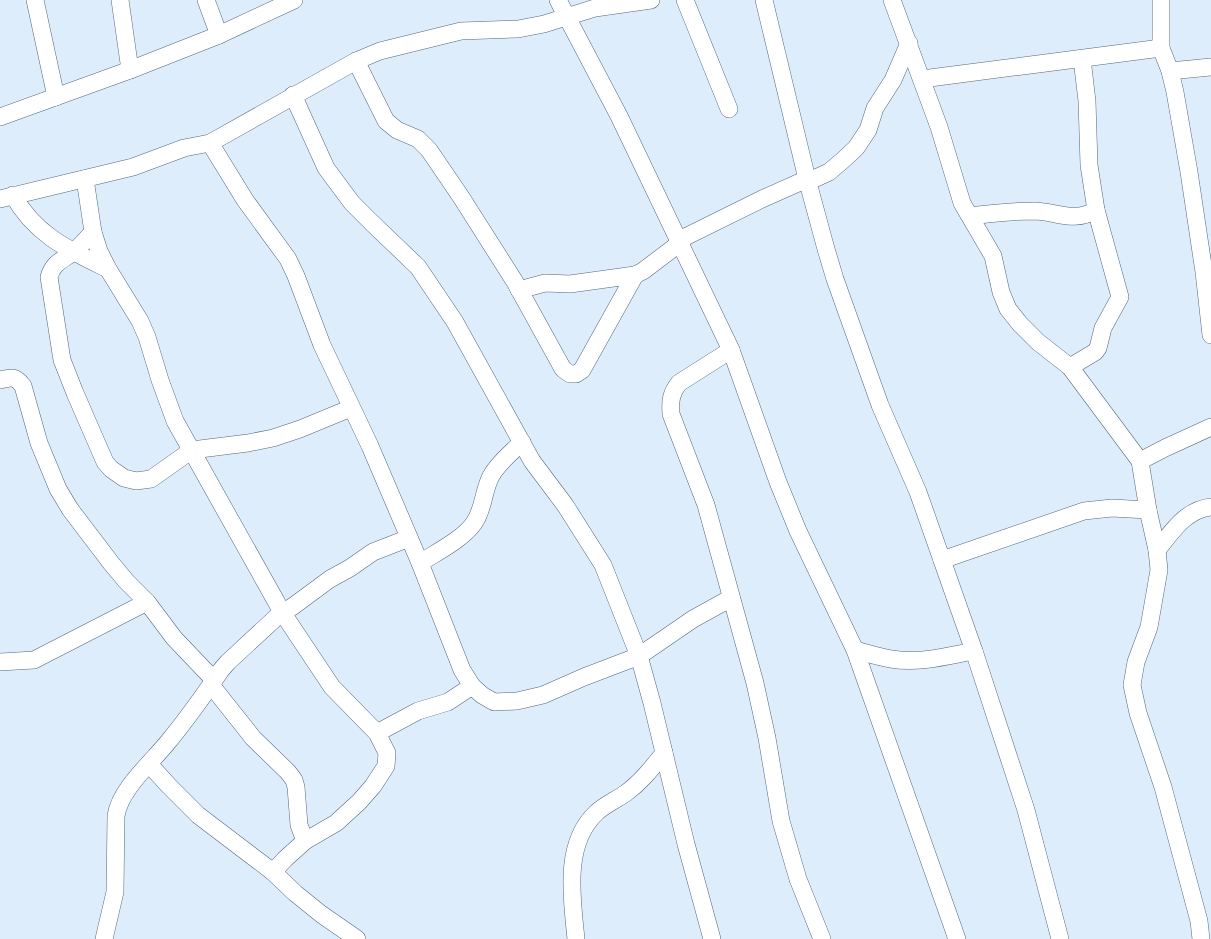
<svg xmlns="http://www.w3.org/2000/svg" width="1211" height="939" font-family="'PT Sans Narrow',sans-serif">
<style>
.lines{fill:none;stroke-linecap:round;stroke-linejoin:round}
.minor-casing{stroke:#51687e;stroke-width:18}
.minor{stroke:#fff;stroke-width:17}
</style>
<rect width="100%" height="100%" fill="#deedfc"/>
<g class="lines">
<g class="minor-casing">
<g id="minor">
<polyline points="35,0 56,97"/>
<polyline points="120,0 130,70"/>
<polyline points="206,0 219,35"/>
<polyline points="558,0 619,116 731,350 778,482 798,531 855,650 957,939"/>
<polyline points="685,0 729,109"/>
<polyline points="764,0 807,179 826,249 835,279 880,405 918,492 974,651 1026,810 1060,939"/>
<polyline points="892,0 939,127 962,203 993,256 1001,292 1008,309 1020,324 1038,342 1070,367 1140,461 1148,510 1157,550 1159,570 1149,627 1136,662 1132,685 1138,713 1163,787 1199,921 1201,939"/>
<polyline points="1161,0 1161,48 1170,71 1175,92 1189,172 1204,272 1211,335"/>
<polyline points="356,61 386,121 397,130 418,139 429,150 461,197 515,282 563,369 570,374 576,374 582,370 635,275"/>
<polyline points="1170,71 1211,67"/>
<polyline points="922,79 1161,48"/>
<polyline points="293,95 326,168 352,203 372,223 418,267 455,322 532,461 565,505 603,565 639,656 652,703 686,844 712,939"/>
<polyline points="0,117 130,70 219,35 294,0"/>
<polyline points="210,143 245,200 288,259 296,276 322,345 370,446 420,563 462,670 472,686 482,695 494,702 517,701 543,695 584,677 639,656 693,619 731,598"/>
<polyline points="85,179 93,232 99,251 108,269 140,321 147,337 160,380 175,421 282,612 332,687 377,733 387,753 386,766 373,786 359,802 336,823 305,841 285,859 273,872 295,893 321,914 357,939"/>
<path d="M13 195C35 235 69 250 108 269"/>
<polyline points="0,199 133,167 184,148 210,143 356,61 380,51 461,31 518,29 544,24 595,8 651,0"/>
<path d="M970 216C992 213 1013 211 1035 211 1058 212 1074 223 1096 210"/>
<path d="M93 232C86 239 80 247 72 253 61 261 53 263 49 277L62 360 75 393 105 462 111 469 124 478 136 481 151 479 192 450 248 443 273 438 300 429 351 408"/>
<polyline points="679,240 762,199 807,179 816,178 829,172 842,161 856,148 868,130 875,108 893,80 909,43"/>
<polyline points="519,290 545,283 570,284 635,275 643,271 680,243"/>
<path d="M731 350 679 383C671 393 670 401 671 414L706 505 755 683 767 738 781 821 798 879 822 939"/>
<polyline points="1070,367 1095,352 1098,348 1103,328 1120,297 1096,210 1089,165 1087,101 1082,59"/>
<path d="M0 380C12 377 15 376 23 386L39 443 58 489 70 509 111 563 126 581 147 602 174 638 214 680"/>
<polyline points="1140,461 1165,448 1211,427"/>
<path d="M1157 550C1172 532 1185 510 1211 507"/>
<polyline points="942,560 1084,511 1112,508 1148,510"/>
<path d="M420 563C437 552 463 539 474 523 484 509 483 491 491 476 498 463 511 453 522 442"/>
<path d="M855 650C867 653 879 657 891 659 918 664 947 656 974 651"/>
<polyline points="0,662 34,660 147,602"/>
<polyline points="211,685 253,738 288,772 294,780 296,787 299,825 305,841"/>
<polyline points="377,733 418,711 448,702 472,686"/>
<polyline points="149,764 169,786 198,815 273,872"/>
<path d="M104 939 115 892 116 816C120 789 151 763 168 742 187 719 204 695 221 670L228 662 282 612 292 607 330 579 350 568 373 552 409 538"/>
<path d="M576 939C572 899 563 844 596 813 604 805 616 800 626 793 641 782 652 768 664 753"/>
</g>
</g>
<use href="#minor" class="minor"/>
</g>
</svg>
